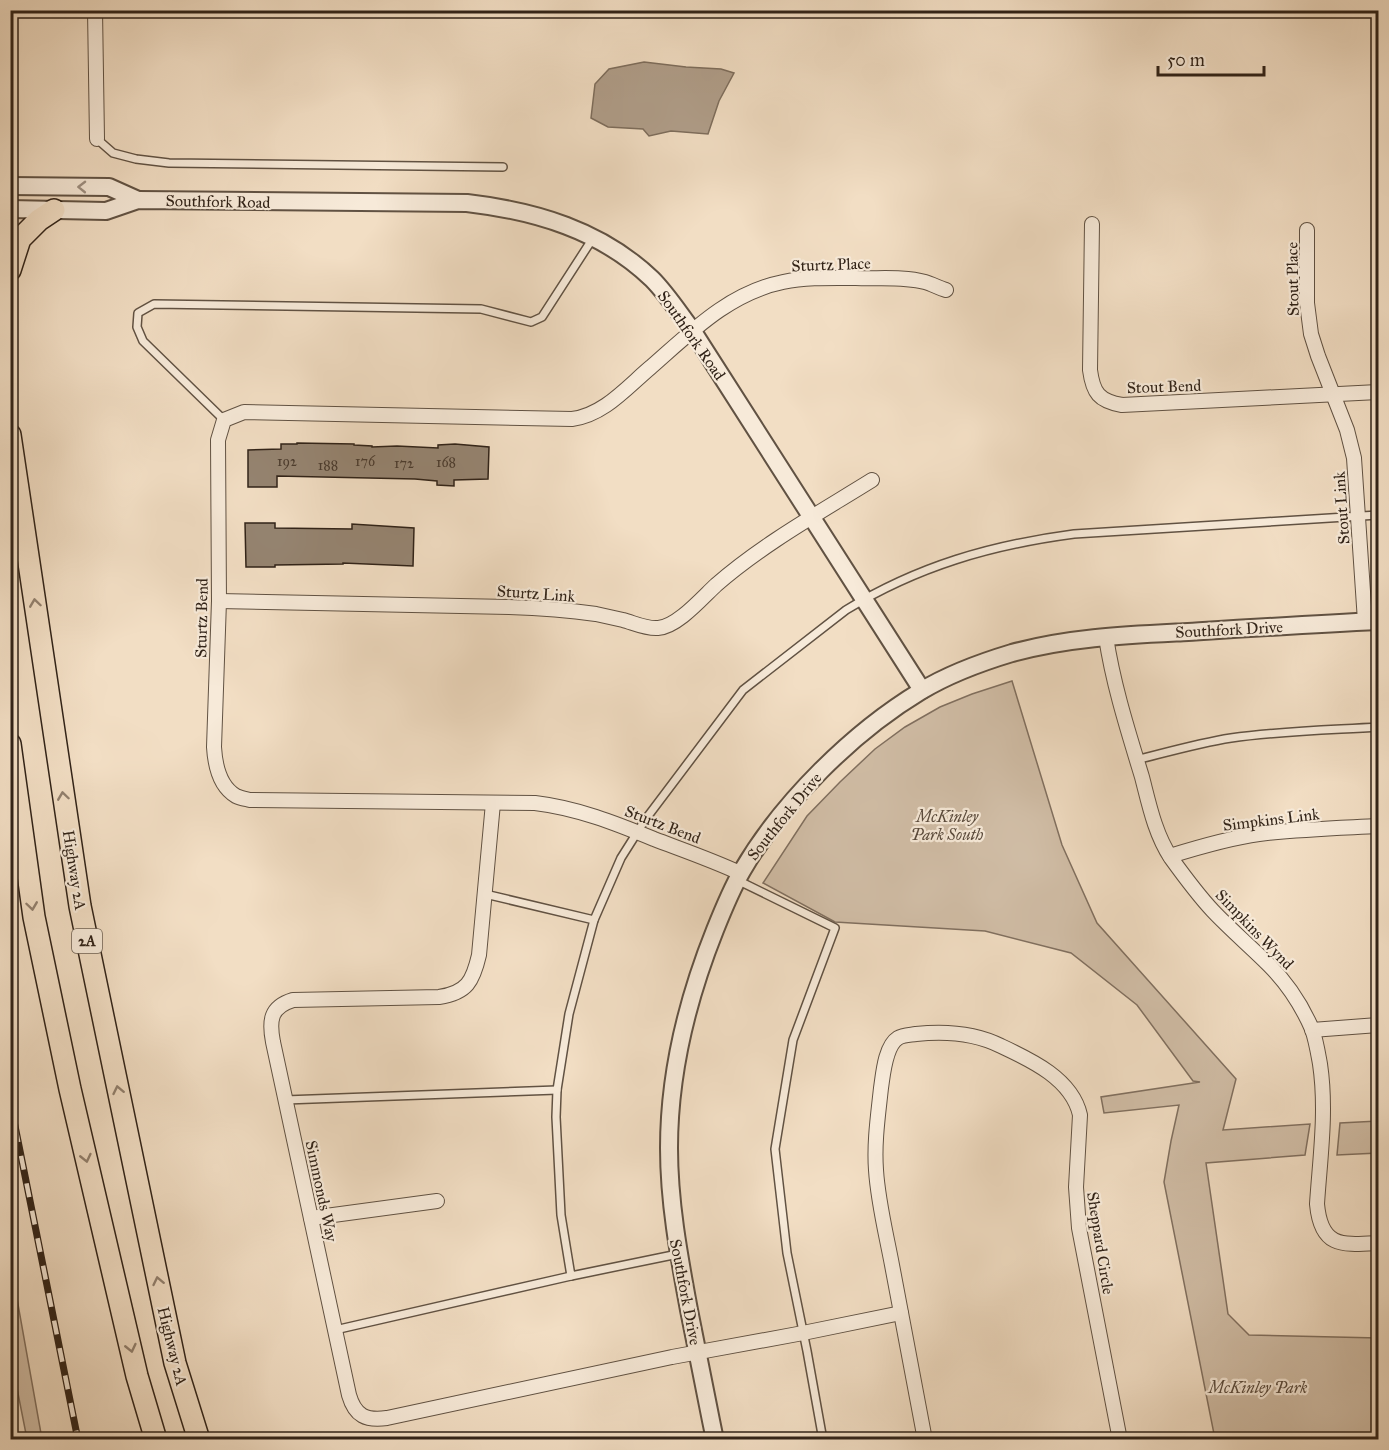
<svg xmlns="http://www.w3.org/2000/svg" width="1389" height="1450" font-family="'IM FELL Great Primer',serif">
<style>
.green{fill:#d1bea7;stroke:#817060;stroke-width:1.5}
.water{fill:#b09e8a;stroke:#7d6d5c;stroke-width:1.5}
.building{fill:#958471;stroke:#312318;stroke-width:1.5}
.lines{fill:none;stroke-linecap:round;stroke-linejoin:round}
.service-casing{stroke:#615243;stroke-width:10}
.minor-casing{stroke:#615243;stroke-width:16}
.tertiary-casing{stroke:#615243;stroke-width:20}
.primary-casing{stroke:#312318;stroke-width:24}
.service{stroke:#f7ead9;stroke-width:7}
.minor{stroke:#f7ead9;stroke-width:14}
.tertiary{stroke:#f7ead9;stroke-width:16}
.primary{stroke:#f2dec4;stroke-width:21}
.rail-casing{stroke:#312318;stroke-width:7}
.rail{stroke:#f7ead9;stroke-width:4.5;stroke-dasharray:14;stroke-linecap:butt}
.oneway{stroke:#9e9082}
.oneway2{stroke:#92806e}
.labels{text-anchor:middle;stroke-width:4.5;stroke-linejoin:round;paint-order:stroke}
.number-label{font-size:14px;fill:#4a3b2e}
.shield{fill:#f7ead9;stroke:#6c5f52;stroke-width:1.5}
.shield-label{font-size:15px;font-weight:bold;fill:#312318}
.street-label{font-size:16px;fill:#312318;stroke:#f7ead9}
.park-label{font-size:16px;font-style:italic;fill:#594a3c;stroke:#f7ead9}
</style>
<rect width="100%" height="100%" fill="#f2dec4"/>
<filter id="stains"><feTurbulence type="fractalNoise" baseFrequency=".00333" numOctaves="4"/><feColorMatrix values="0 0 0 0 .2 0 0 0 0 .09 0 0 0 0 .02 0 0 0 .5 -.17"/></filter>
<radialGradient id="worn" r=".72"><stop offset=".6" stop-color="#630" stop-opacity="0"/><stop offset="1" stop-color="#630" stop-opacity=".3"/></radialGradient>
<g class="green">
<polygon points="1012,681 1062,845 1097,923 1236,1079 1223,1130 1310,1124 1305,1155 1206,1163 1228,1314 1249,1335 1378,1338 1378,1439 1215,1439 1164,1182 1171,1141 1179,1105 1104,1113 1101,1097 1200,1082 1193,1081 1137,1005 1071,953 985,931 835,922 763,883 807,816 840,782 875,749 905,727 940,707 972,694"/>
<polygon points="1378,1121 1378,1153 1337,1155 1340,1123"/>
<polygon points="10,1265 11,1265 42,1439 27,1439 11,1358"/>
</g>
<polygon class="water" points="644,62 686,67 721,69 734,73 719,101 708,134 671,131 649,136 643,129 608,127 591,118 595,84 609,69"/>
<g class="building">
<polygon points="297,443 354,444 354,445 372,446 372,447 397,446 438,448 438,445 455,444 489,447 488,479 454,480 454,486 437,485 437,481 415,479 277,476 277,487 248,487 248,450 281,449 281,444 297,444"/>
<polygon points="245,523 275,523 275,528 352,529 352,524 414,528 413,566 343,563 343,564 275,565 275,567 246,567"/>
</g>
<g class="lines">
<g class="service-casing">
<g id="service">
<polyline points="97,139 113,153 136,159 169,163 503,167"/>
<polyline points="224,420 143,341 137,327 138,313 154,304 481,309 531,322 542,317 593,238"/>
<path d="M1136 760C1168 752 1199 743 1231 738 1280 731 1329 730 1378 727"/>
<polyline points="737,880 835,928 793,1040 775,1149 787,1253 807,1351 823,1440"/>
<polyline points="485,894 594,920"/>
<polyline points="285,1100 557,1090"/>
<path d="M678 1254 571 1276 561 1215 556 1117 557 1090 569 1014 594 920 621 858 645 820 743 690 846 610C918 566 991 545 1074 534L1378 515"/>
<polyline points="335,1330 571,1276"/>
</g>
</g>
<g class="minor-casing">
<g id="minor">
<polyline points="95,10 97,139"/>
<path d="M1092 224 1090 370C1093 393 1099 401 1122 405L1378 392"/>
<polyline points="1307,230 1307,303 1311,334 1318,356 1347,430 1354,458 1365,621"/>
<path d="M219 601 509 607C538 608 567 610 596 614 605 616 614 618 623 620 634 623 646 629 658 628 677 627 702 598 716 585 763 544 819 513 872 480"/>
<path d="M1106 637C1113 684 1128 731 1142 777 1149 804 1155 834 1171 858 1184 876 1198 895 1213 911 1231 930 1251 947 1269 965 1286 982 1302 1006 1312 1029 1316 1040 1318 1053 1320 1064 1327 1111 1320 1158 1317 1204 1321 1248 1342 1245 1378 1243"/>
<path d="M493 803 479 955C473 981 467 993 439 997L293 1000C270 1007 269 1021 273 1042L349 1395C355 1416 366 1421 387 1418L672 1357 803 1333 901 1313"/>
<path d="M1170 856C1199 847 1229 838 1259 834 1299 829 1339 828 1378 826"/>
<path d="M740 873C712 860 683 850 654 839 615 823 577 808 535 803L250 800C246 799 240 798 236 796 219 786 215 764 214 747L219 601 218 440 224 420 244 412 572 419C604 415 627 387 651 367 691 332 729 293 783 282 807 277 832 278 856 278 878 279 903 276 925 282 932 284 939 288 946 290"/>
<polyline points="1312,1030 1378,1025"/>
<polyline points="311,1218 437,1201"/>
<path d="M925 1440C914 1381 903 1323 892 1265 886 1233 878 1202 876 1170 874 1143 878 1116 881 1088 883 1075 885 1046 898 1038 903 1035 910 1035 916 1034 944 1031 975 1033 1001 1046 1031 1060 1072 1079 1080 1115L1076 1187 1079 1228 1120 1440"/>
</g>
</g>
<g class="tertiary-casing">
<g id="tertiary">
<polyline points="10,186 109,187 138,200"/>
<path d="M10 209 106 211 138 200 467 203C535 211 601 230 652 279 667 294 679 313 692 330L922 690"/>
<path d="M715 1440C706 1397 698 1354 689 1310 679 1256 669 1203 669 1148 669 1073 687 1000 715 930 723 910 731 890 742 871 782 802 853 732 921 691 949 674 982 662 1012 653 1070 637 1129 635 1188 632 1252 628 1315 624 1378 621"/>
</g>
</g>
<g class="primary-casing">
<g id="primary">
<polyline points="10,270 20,239 39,220 54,210"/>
<polyline points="10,435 80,906 175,1363 199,1440"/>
<polyline points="10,744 34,917 70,1089 137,1376 156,1440"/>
</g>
</g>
<use href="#service" class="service"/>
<use href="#minor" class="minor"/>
<use href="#tertiary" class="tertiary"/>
<use href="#primary" class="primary"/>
<g class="rail-casing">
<polyline id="rail" points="10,1101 78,1440"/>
</g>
<use href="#rail" class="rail"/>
</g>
<defs><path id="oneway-chevron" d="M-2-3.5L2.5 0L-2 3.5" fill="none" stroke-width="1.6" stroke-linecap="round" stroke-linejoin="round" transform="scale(1.5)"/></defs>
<use class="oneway" href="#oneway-chevron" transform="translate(82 187) rotate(-179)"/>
<g class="oneway2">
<use href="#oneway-chevron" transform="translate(35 603) rotate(-98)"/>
<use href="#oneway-chevron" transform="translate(63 796) rotate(-98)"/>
<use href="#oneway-chevron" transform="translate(32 906) rotate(82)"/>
<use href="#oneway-chevron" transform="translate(118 1090) rotate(-102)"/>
<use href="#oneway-chevron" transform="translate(86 1158) rotate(77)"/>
<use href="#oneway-chevron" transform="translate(158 1281) rotate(-102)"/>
<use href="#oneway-chevron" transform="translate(131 1348) rotate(77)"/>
</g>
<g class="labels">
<g class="number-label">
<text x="287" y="466">192</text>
<text x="365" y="466">176</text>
<text x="446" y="467">168</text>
<text x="404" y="468">172</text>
<text x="328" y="470">188</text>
</g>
<rect class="shield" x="72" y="929" width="30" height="24" rx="4.5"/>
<g class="shield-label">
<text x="87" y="946">2A</text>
</g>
<g class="street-label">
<text transform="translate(218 201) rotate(1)" y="6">Southfork Road</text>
<text transform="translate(831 264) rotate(-2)" y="6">Sturtz Place</text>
<text transform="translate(1292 279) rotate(-91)" y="6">Stout Place</text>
<text transform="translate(692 335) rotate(55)" y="6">Southfork Road</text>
<text transform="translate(1164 386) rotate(-2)" y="6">Stout Bend</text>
<text transform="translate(1341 508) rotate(-94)" y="6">Stout Link</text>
<text transform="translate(536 593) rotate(4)" y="6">Sturtz Link</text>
<text transform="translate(201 618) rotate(-89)" y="6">Sturtz Bend</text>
<text transform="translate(1229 629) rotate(-3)" y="6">Southfork Drive</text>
<text transform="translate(784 816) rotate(-51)" y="6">Southfork Drive</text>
<text transform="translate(1271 819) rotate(-7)" y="6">Simpkins Link</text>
<text transform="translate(663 824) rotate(21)" y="6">Sturtz Bend</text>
<text transform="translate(75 870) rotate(81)" y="6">Highway 2A</text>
<text transform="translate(1255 929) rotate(46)" y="6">Simpkins Wynd</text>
<text transform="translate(322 1191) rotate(78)" y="6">Simmonds Way</text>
<text transform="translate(1101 1243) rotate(81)" y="6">Sheppard Circle</text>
<text transform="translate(686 1292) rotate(79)" y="6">Southfork Drive</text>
<text transform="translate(173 1346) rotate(76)" y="6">Highway 2A</text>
</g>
<g class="park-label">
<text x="947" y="822">McKinley<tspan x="947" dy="18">Park South</tspan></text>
<text x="1258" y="1393">McKinley Park</text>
</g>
</g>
<rect width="1389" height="1450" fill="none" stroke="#f2dec4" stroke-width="36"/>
<rect x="12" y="12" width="1365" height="1426" fill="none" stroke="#312318" stroke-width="3"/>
<rect x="18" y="18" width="1353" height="1414" fill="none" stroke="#312318" stroke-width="1.5"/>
<path d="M1158 66v9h106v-9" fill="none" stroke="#312318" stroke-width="3"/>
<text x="1167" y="66" font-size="18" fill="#312318" stroke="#f7ead9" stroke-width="4.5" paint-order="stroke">50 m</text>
<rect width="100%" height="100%" filter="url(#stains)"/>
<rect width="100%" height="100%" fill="url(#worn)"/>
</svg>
